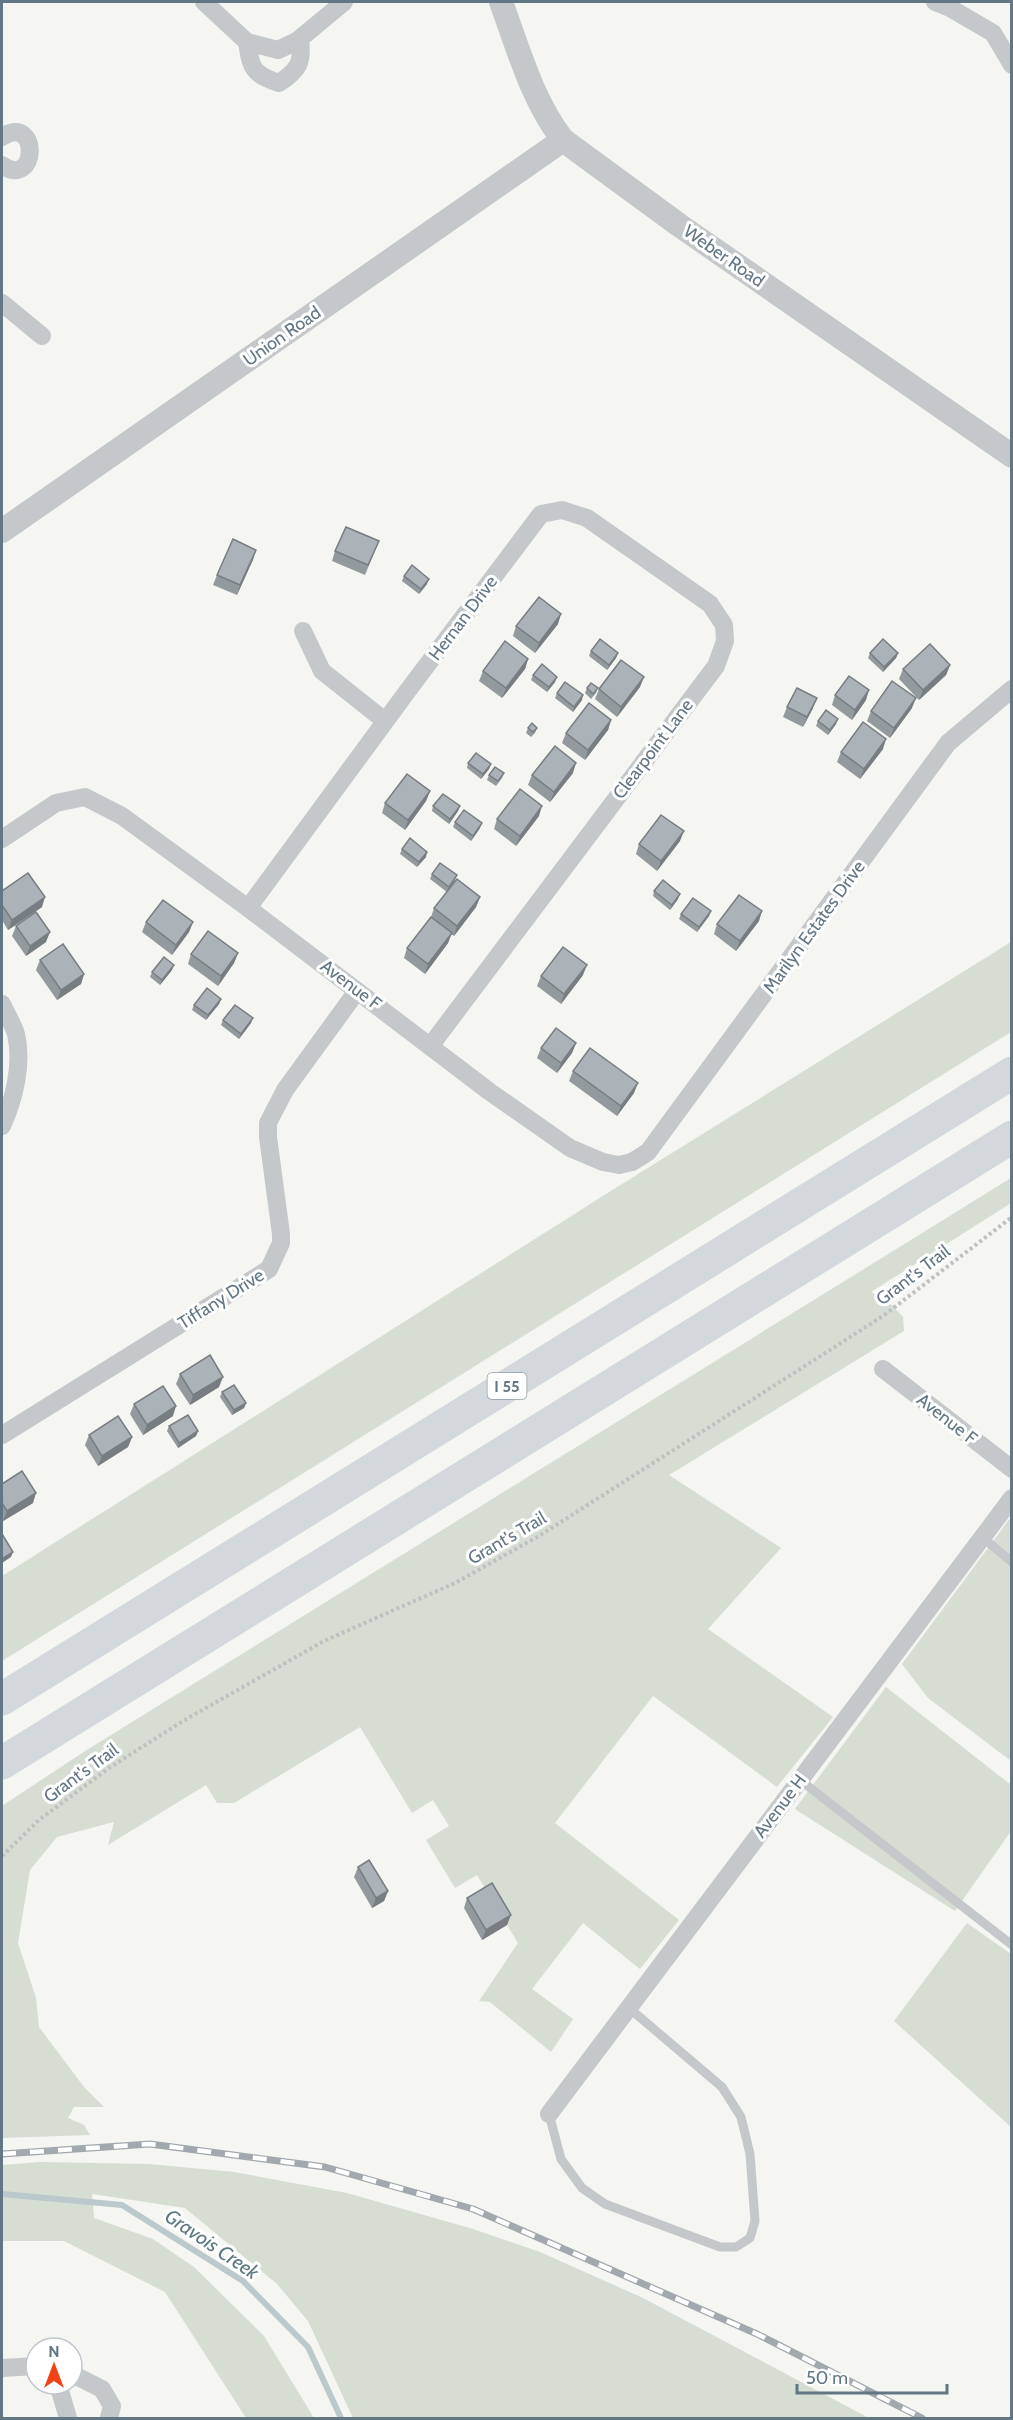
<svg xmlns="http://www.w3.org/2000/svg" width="1013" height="2420" font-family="Cabin,sans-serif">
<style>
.green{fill:#d6ddd2}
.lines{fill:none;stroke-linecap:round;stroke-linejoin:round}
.stream{stroke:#bbc8cc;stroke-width:6}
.path{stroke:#bec0c2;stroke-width:4;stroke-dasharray:3 3;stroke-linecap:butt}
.service{stroke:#c4c8cb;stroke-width:9}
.minor{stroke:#c4c8cb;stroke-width:18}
.tertiary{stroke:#c4c8cb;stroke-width:24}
.motorway{stroke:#d2d8dc;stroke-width:33}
.rail-casing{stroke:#a2a9ae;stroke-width:7}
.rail{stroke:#fff;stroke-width:4.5;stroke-dasharray:14;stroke-linecap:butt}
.wall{fill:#939a9e}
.shaded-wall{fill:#787d81}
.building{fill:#abb3b8;stroke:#787d81;stroke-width:1.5}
.labels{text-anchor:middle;stroke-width:6;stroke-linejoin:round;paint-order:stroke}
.shield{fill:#fff;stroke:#919fa9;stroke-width:1.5}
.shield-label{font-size:16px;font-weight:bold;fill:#627684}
.street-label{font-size:18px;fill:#627684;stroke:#fff}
.water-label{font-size:20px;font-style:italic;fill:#5d7982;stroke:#fff}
</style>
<rect width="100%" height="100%" fill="#f5f5f1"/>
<g class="green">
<polygon points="1011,942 1011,1032 2,1661 2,1576 614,1189"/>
<polygon points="1011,1178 1011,1203 871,1292 892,1305 903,1317 904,1331 669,1475 781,1548 708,1629 833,1717 777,1787 653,1696 555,1823 679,1920 640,1969 583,1923 532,1989 573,2019 551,2052 490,2002 479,2001 518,1943 477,1875 455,1888 426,1840 449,1826 433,1800 412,1813 360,1727 234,1803 217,1803 206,1785 108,1845 114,1822 57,1837 30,1870 18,1943 36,1998 39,2027 84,2087 104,2107 74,2107 68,2118 84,2125 90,2135 2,2138 2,1806 82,1753"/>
<polygon points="1011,1517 1011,1761 928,1698 902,1664"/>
<polygon points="886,1687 1011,1785 1011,1831 955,1911 795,1809"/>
<polygon points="967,1923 1011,1954 1011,2127 894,2021"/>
<polygon points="40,2162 149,2164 234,2172 347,2193 473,2229 540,2252 643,2298 869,2418 353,2418 308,2321 277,2284 185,2208 92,2194 94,2218 153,2239 194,2267 264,2336 314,2418 246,2418 165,2292 64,2241 2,2241 2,2165"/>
</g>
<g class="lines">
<polyline class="stream" points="2,2194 122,2205 243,2281 308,2347 341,2418"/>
<polyline class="path" points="2,1856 39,1820 109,1768 183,1721 324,1641 455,1583 539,1536 883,1316 1012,1217"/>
<g class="service">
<polyline points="982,1537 1012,1562"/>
<polyline points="800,1780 1012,1945"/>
<polyline points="549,2114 561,2159 582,2188 605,2204 720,2247 736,2247 750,2238 755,2221 750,2154 741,2117 722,2087 629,2008"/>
</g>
<g class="minor">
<polyline points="204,2 247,42 278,50 297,41 344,2"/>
<polyline points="935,2 950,8 993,33 1012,65"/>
<path d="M247 42C251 68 252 74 279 83 299 70 303 62 300 39"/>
<path d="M2 137C40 113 38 190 2 165"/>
<polyline points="2,303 42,336"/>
<polyline points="303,631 322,671 385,721"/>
<polyline points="2,839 56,803 85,797 122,816 248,908 490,1092 570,1148 603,1162 619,1165 632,1162 648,1152 948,743 1012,689"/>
<polyline points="248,908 409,689 541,514 562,510 587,518 710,604 724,625 725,641 716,666 431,1045"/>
<path d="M2 1004C6 1013 13 1024 16 1034 23 1064 14 1100 2 1126"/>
<polyline points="883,1369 1012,1469"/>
<polyline points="2,1435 269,1269 281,1243 281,1234 268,1137 268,1123 285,1090 357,991"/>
<polyline points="549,2114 1012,1498"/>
<polyline points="2,2368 36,2366"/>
<polyline points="72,2374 102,2389 112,2406 109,2418"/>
<polyline points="58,2384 68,2418"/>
</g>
<g class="tertiary">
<path d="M501 2C518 48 532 100 563 140L679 225 1012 456"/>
<polyline points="2,531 563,140"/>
</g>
<g class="motorway">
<polyline points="2,1699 1012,1073"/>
<polyline points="2,1763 1012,1137"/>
</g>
<g class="rail-casing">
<polyline id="rail" points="2,2154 150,2144 325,2167 473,2209 757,2334 922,2418"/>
</g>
<use href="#rail" class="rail"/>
</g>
<g class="wall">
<polygon points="379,541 365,575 332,561 335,551"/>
<polygon points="256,550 237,595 213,585 217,575"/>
<polygon points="404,576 427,584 419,594 402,581"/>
<polygon points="558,624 535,653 513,636 516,626"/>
<polygon points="591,651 618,653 616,658 607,670 589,656"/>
<polygon points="870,653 898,653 896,658 883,672 868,658"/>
<polygon points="528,659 525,669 502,698 479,681 483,671"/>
<polygon points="950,665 946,675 919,700 899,679 903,669"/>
<polygon points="533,675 555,682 547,692 531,680"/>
<polygon points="640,687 617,717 595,699 599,689"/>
<polygon points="587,688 598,688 596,693 591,699 585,693"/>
<polygon points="557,693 582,700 573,712 555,698"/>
<polygon points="835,695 866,700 852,720 832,705"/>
<polygon points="787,707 813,708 803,727 783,717"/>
<polygon points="912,708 890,738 867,721 871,711"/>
<polygon points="611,720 608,730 585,760 562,743 566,733"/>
<polygon points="818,721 836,724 828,735 816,726"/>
<polygon points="528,728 537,728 535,733 531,737 526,733"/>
<polygon points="883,749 860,779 837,762 841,752"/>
<polygon points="468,763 491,764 489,769 481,779 467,768"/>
<polygon points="504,773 502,778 496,786 487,780 489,775"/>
<polygon points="573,773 550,802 528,785 532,775"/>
<polygon points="430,791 426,801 405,830 382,813 385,803"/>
<polygon points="433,806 460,806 458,811 449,824 432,811"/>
<polygon points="539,816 516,846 494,829 497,819"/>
<polygon points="455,822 480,828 471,841 453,827"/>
<polygon points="680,841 657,871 636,854 639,844"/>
<polygon points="402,849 426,857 417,867 400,854"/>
<polygon points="432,874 455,880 447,892 430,879"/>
<polygon points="2,891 42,907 8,930 2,920"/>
<polygon points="654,891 678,899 670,910 653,896"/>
<polygon points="480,897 476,907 454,936 451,934 448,943 425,974 404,958 407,948 431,917 434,908"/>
<polygon points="711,911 709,916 697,932 679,919 681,914"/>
<polygon points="759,921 736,951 714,934 717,924"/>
<polygon points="146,922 193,922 189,932 172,955 142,932"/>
<polygon points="16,926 46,942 26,956 12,936"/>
<polygon points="238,953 234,963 218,986 188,964 191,954"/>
<polygon points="40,960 84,974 81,984 57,1000 36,970"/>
<polygon points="172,970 160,985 150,977 152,972"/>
<polygon points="583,975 561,1004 537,986 541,976"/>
<polygon points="221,999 219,1004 206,1020 192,1010 194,1005"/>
<polygon points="223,1020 251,1023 239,1039 221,1025"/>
<polygon points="576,1043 572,1053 557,1073 537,1058 541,1048"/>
<polygon points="573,1071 634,1093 617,1116 569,1081"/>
<polygon points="180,1374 219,1387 190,1405 176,1384"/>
<polygon points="222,1392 246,1403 244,1408 232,1415 220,1397"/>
<polygon points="134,1404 173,1416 143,1435 130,1414"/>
<polygon points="169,1426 198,1431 196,1436 178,1448 167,1431"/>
<polygon points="89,1435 132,1437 128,1447 98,1466 85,1445"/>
<polygon points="2,1484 33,1503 3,1521 2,1518"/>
<polygon points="358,1867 388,1891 384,1901 372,1908 354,1877"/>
<polygon points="467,1898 507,1925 482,1940 464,1908"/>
</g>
<g class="shaded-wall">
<polygon points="256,550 253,560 237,595 240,585"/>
<polygon points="429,579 427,584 419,594 421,589"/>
<polygon points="561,614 558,624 535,653 539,643"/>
<polygon points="618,653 616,658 607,670 609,665"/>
<polygon points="898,653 896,658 883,672 884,667"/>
<polygon points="528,659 525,669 502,698 506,688"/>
<polygon points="950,665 946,675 919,700 923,690"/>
<polygon points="557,677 555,682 547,692 549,687"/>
<polygon points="644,677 640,687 617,717 621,707"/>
<polygon points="869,690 866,700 852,720 855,710"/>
<polygon points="583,695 582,700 573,712 574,707"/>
<polygon points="817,698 813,708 803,727 807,717"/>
<polygon points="916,698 912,708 890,738 894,728"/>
<polygon points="838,719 836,724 828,735 830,730"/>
<polygon points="611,720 608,730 585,760 588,750"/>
<polygon points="886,739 883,749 860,779 864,769"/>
<polygon points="576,763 573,773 550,802 554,792"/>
<polygon points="491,764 489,769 481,779 483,774"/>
<polygon points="430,791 426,801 405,830 408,820"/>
<polygon points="460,806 458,811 449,824 450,819"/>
<polygon points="542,806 539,816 516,846 520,836"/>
<polygon points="482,823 480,828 471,841 473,836"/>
<polygon points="684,831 680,841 657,871 661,861"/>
<polygon points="427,852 426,857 417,867 419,862"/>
<polygon points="457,875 455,880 447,892 449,887"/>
<polygon points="680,894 678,899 670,910 672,905"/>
<polygon points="45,897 42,907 8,930 12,920"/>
<polygon points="480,897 476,907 454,936 457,926"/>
<polygon points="711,911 709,916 697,932 699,927"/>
<polygon points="762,911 759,921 736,951 740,941"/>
<polygon points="193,922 189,932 172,955 176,945"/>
<polygon points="50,932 46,942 26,956 30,946"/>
<polygon points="452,933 448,943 425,974 428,964"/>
<polygon points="238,953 234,963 218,986 221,976"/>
<polygon points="174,965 172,970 160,985 162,980"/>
<polygon points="587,965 583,975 561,1004 564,994"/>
<polygon points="84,974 81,984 57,1000 61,990"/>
<polygon points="221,999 219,1004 206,1020 208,1015"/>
<polygon points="253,1018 251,1023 239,1039 241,1034"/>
<polygon points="576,1043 572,1053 557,1073 561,1063"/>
<polygon points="638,1083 634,1093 617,1116 621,1106"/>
<polygon points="223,1377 219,1387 190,1405 193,1395"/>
<polygon points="246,1403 244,1408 232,1415 234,1410"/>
<polygon points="176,1406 173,1416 143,1435 147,1425"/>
<polygon points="198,1431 196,1436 178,1448 179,1443"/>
<polygon points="132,1437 128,1447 98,1466 102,1456"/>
<polygon points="36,1493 33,1503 3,1521 7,1511"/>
<polygon points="13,1552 11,1557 2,1563 2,1559"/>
<polygon points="388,1891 384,1901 372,1908 376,1898"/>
<polygon points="511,1915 507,1925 482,1940 486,1930"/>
</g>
<g class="building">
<polygon points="346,527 379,541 368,565 335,551"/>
<polygon points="233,539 256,550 240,585 217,575"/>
<polygon points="412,565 429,579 421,589 404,576"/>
<polygon points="539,597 561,614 539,643 516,626"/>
<polygon points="600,639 618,653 609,665 591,651"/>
<polygon points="883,639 898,653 884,667 870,653"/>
<polygon points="505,641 528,659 506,688 483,671"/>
<polygon points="930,644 950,665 923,690 903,669"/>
<polygon points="621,660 644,677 621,707 599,689"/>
<polygon points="542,664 557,677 549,687 533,675"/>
<polygon points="849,676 869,690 855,710 835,695"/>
<polygon points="892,681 916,698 894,728 871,711"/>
<polygon points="565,682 583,695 574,707 557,693"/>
<polygon points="591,683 598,688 593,694 587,688"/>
<polygon points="797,688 817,698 807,717 787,707"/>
<polygon points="589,703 611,720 588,750 566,733"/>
<polygon points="826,710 838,719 830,730 818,721"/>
<polygon points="863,722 886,739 864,769 841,752"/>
<polygon points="532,723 537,728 533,732 528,728"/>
<polygon points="555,746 576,763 554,792 532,775"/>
<polygon points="476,753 491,764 483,774 468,763"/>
<polygon points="495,767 504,773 498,781 489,775"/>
<polygon points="407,774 430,791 408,820 385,803"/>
<polygon points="520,789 542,806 520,836 497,819"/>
<polygon points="443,794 460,806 450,819 433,806"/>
<polygon points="464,810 482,823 473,836 455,822"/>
<polygon points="661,815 684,831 661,861 639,844"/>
<polygon points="410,838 427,852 419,862 402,849"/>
<polygon points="440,863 457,875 449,887 432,874"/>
<polygon points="28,873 45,897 12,920 2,905 2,891"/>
<polygon points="457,879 480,897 457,926 434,908"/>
<polygon points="663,880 680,894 672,905 654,891"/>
<polygon points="739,895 762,911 740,941 717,924"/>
<polygon points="693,898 711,911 699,927 681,914"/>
<polygon points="163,900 193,922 176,945 146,922"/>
<polygon points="36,912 50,932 30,946 16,926"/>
<polygon points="431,917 452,933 428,964 407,948"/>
<polygon points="208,931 238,953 221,976 191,954"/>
<polygon points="63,944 84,974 61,990 40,960"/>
<polygon points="563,947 587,965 564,994 541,976"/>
<polygon points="164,957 174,965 162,980 152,972"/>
<polygon points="207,988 221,999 208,1015 194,1005"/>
<polygon points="235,1005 253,1018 241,1034 223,1020"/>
<polygon points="556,1028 576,1043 561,1063 541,1048"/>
<polygon points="590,1048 638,1083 621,1106 573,1071"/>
<polygon points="210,1355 223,1377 193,1395 180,1374"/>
<polygon points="234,1385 246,1403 234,1410 222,1392"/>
<polygon points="163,1386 176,1406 147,1425 134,1404"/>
<polygon points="188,1415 198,1431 179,1443 169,1426"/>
<polygon points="118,1416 132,1437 102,1456 89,1435"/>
<polygon points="22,1471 36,1493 7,1511 2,1503 2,1484"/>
<polygon points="2,1534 13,1552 2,1559"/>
<polygon points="369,1860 388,1891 376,1898 358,1867"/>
<polygon points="492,1883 511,1915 486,1930 467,1898"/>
</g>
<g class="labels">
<rect class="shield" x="487.5" y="1373" width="39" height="26" rx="4.5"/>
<g class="shield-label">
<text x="507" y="1392">I 55</text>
</g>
<g class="street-label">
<text transform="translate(724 256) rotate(35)" y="6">Weber Road</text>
<text transform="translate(282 336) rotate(-35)" y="6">Union Road</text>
<text transform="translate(463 618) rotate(-53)" y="6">Hernan Drive</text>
<text transform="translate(653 749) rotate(-53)" y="6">Clearpoint Lane</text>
<text transform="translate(814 927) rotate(-54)" y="6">Marilyn Estates Drive</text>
<text transform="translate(351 985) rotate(37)" y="6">Avenue F</text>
<text transform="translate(913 1275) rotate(-37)" y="6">Grant's Trail</text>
<text transform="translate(221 1299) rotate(-32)" y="6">Tiffany Drive</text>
<text transform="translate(947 1419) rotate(38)" y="6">Avenue F</text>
<text transform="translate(507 1538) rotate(-30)" y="6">Grant's Trail</text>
<text transform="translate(81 1773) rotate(-36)" y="6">Grant's Trail</text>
<text transform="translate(780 1806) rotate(-53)" y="6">Avenue H</text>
</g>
<g class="water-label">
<text transform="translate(212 2244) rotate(34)" y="7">Gravois Creek</text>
</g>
</g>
<rect width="1013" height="2420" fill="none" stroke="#627684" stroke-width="6"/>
<g transform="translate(54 2366)"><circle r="28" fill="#ffffff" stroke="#c0c8ce" stroke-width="1.5"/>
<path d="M0-4.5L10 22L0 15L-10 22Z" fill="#ef4317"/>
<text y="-9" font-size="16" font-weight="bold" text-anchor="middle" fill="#627684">N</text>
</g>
<path d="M797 2384v9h150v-9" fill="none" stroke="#627684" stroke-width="3"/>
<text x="806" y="2384" font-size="18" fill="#627684" stroke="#ffffff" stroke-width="4.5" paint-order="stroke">50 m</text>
</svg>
